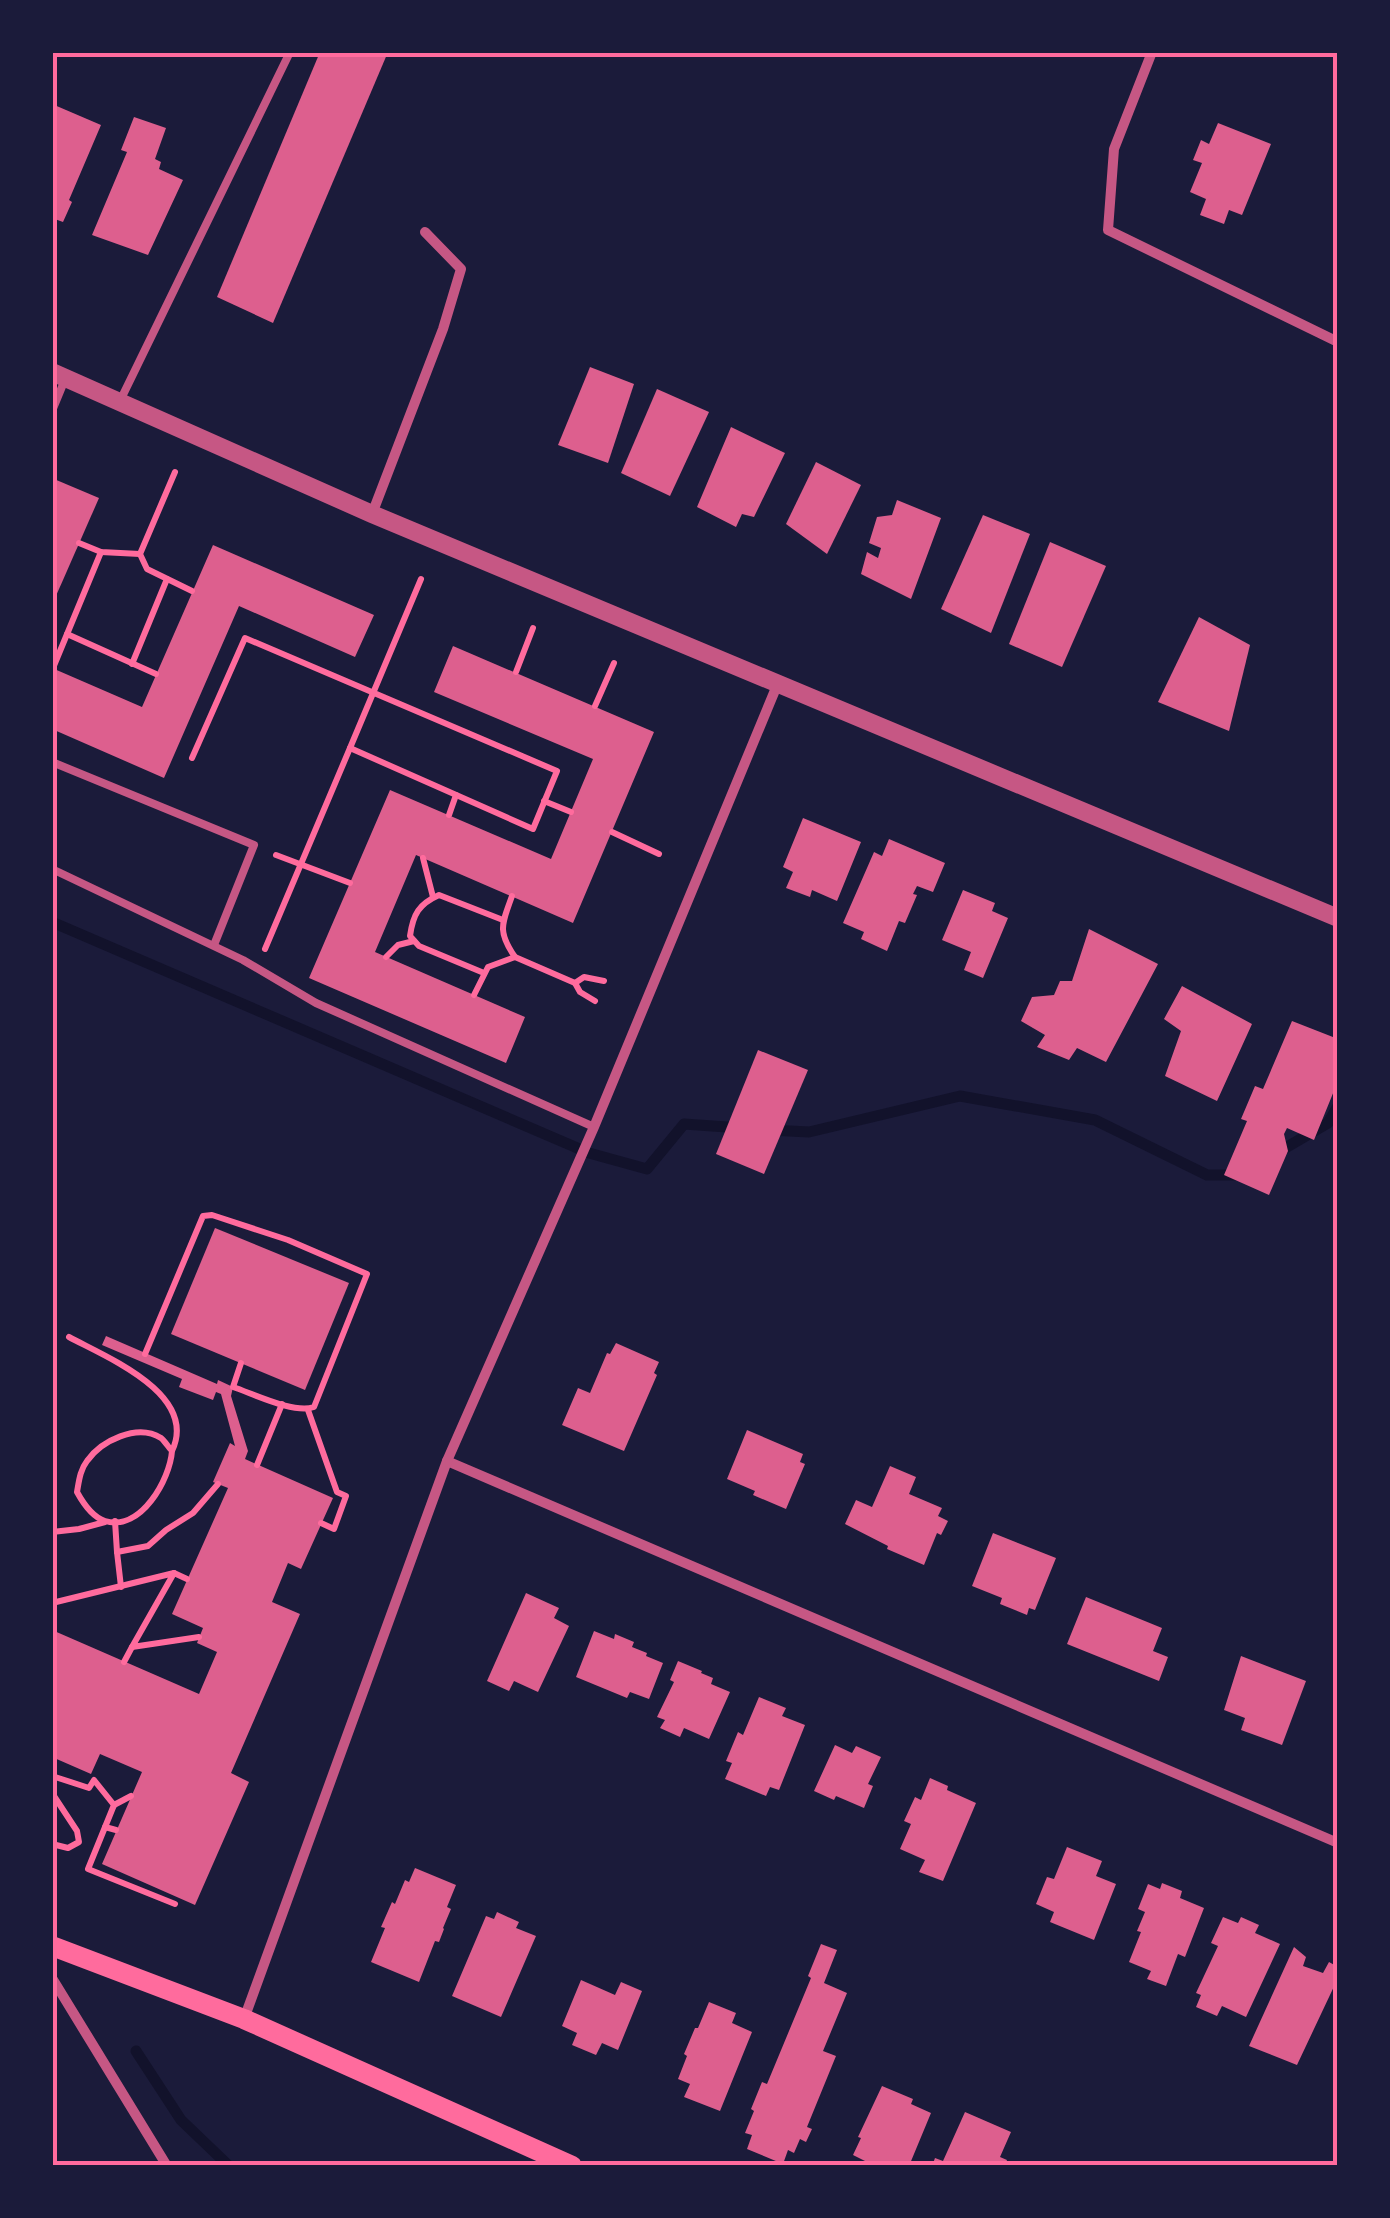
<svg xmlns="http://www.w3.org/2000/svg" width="1390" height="2218" font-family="Manrope,sans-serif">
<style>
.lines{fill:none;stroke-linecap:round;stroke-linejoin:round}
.stream{stroke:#12122b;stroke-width:11}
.building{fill:#dd5f8e}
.path{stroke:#ff6b9d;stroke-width:6}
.service{stroke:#c65784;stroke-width:8}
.minor{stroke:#c65784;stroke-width:10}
.tertiary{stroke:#c65784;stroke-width:18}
.secondary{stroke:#ff6b9d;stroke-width:20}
.neatline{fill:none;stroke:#ff6b9d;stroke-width:4}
</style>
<rect width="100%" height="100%" fill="#1b1b3a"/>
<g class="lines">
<g class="stream">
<polyline points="52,922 589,1153 647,1169 684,1124 741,1128"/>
<polyline points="770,1130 809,1132 960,1096 1095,1120 1207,1175 1237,1175"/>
<polyline points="1275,1154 1328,1123 1338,1106"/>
<polyline points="136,2051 181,2120 229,2166"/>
</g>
</g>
<g class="building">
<polygon points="320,52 388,52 273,323 217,297"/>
<polygon points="52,104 101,125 69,200 72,202 63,222 52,218"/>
<polygon points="134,117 166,128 155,159 161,162 159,169 183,180 148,255 92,235 127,152 121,150"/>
<polygon points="1218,123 1271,144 1242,215 1229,210 1224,224 1200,215 1206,199 1190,192 1202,163 1193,160 1201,140 1209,144"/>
<polygon points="590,367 634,384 608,463 558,445"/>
<polygon points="657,389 709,412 670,496 621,473"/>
<polygon points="731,427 785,453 754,517 742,514 736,527 697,507"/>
<polygon points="816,462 861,485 827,554 786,524"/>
<polygon points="54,479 99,498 52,605 52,483"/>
<polygon points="897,500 941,518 911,599 861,574 867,552 878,558 881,548 869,543 877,517 892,515"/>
<polygon points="983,515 1030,534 991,633 941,609"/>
<polygon points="1050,542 1106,566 1062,667 1009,644"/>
<polygon points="213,545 374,615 355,657 239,606 164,778 52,729 52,668 142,707"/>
<polygon points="1199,617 1250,645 1229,731 1158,702"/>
<polygon points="453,646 654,732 573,923 416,855 375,952 525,1017 506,1063 309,978 390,790 551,859 593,759 434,692"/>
<polygon points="803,818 861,842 837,901 812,890 810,897 786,888 793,872 783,867"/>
<polygon points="889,839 945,863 933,892 917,886 913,894 917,895 905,923 899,921 887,951 861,939 864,932 843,923 874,852 882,856"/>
<polygon points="963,890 995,903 992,911 1008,918 983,978 964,970 971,952 942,940"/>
<polygon points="1089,929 1158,964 1106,1062 1077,1048 1069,1060 1037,1047 1045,1035 1021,1021 1032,997 1054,995 1060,981 1072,981"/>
<polygon points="1182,986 1252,1024 1217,1101 1165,1076 1181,1031 1164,1019"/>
<polygon points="1292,1021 1338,1039 1338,1081 1314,1140 1287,1128 1284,1134 1288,1151 1269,1195 1224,1175 1247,1121 1241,1119 1255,1086 1263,1089"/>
<polygon points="758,1050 808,1070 764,1174 716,1154"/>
<polygon points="215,1228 349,1283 305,1390 171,1334"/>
<polygon points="106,1336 217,1384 218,1380 233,1387 231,1396 248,1451 245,1459 333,1498 301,1569 288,1563 272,1602 300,1614 231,1773 249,1782 195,1905 102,1864 142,1772 100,1754 91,1774 52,1757 52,1741 55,1734 52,1733 52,1630 199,1694 217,1652 197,1643 203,1628 172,1614 228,1488 213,1482 230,1443 235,1446 221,1394 216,1392 213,1400 179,1387 182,1379 102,1345"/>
<polygon points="616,1343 659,1362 654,1373 657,1375 624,1451 562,1425 578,1388 590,1393 607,1353 610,1354"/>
<polygon points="747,1430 803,1454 800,1462 805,1464 786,1509 753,1495 755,1491 727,1479"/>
<polygon points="890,1466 916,1477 909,1494 942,1508 938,1516 948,1521 941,1535 937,1533 924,1565 887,1549 888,1546 845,1524 856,1500 872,1507"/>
<polygon points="993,1533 1056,1558 1035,1610 1029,1608 1027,1615 1000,1604 1002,1598 972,1586"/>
<polygon points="526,1593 559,1608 554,1618 569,1626 538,1692 514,1681 509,1691 487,1681"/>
<polygon points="1086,1597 1162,1628 1153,1651 1168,1657 1159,1681 1067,1644"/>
<polygon points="594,1631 614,1639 615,1634 634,1642 632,1647 647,1653 646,1656 663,1663 649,1699 630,1692 627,1698 576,1677"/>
<polygon points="1241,1656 1306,1681 1282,1745 1241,1730 1245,1718 1224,1710"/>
<polygon points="678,1661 702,1671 701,1673 713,1678 711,1684 730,1692 709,1739 684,1728 680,1737 660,1728 665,1720 657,1717 674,1682 670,1680"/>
<polygon points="759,1697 786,1708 782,1716 805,1725 779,1790 770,1787 766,1796 725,1779 732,1763 726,1761 738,1732 743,1735"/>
<polygon points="835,1745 852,1753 856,1746 881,1757 868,1784 873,1786 864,1808 836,1796 834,1800 814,1791"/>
<polygon points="930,1778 948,1786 947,1790 976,1803 943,1881 919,1872 925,1860 900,1849 911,1824 904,1821 915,1797 921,1800"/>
<polygon points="1067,1847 1102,1861 1096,1876 1116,1884 1094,1940 1050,1922 1054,1912 1036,1904 1047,1877 1054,1879"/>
<polygon points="415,1868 456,1885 447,1907 451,1909 443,1928 444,1929 439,1942 435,1941 419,1982 371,1962 385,1928 381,1927 392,1902 395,1904 405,1880 409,1882"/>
<polygon points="1162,1883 1182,1891 1180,1898 1204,1908 1185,1957 1178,1954 1166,1986 1147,1979 1151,1971 1129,1962 1141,1932 1137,1931 1145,1912 1138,1909 1148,1884 1160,1889"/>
<polygon points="497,1912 519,1922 516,1928 536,1936 501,2017 452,1996 486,1916 494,1919"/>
<polygon points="1223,1917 1238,1923 1241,1917 1259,1925 1255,1933 1280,1944 1246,2017 1222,2006 1217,2016 1196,2007 1201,1995 1196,1993 1218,1946 1211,1943"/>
<polygon points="821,1944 837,1950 824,1983 847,1993 823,2051 836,2056 807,2127 812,2129 806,2142 800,2139 794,2153 788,2150 783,2164 747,2149 752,2135 745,2133 754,2111 751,2109 762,2082 767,2084 811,1978 808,1976"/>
<polygon points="1294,1947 1306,1957 1303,1966 1323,1973 1329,1962 1338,1967 1338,1978 1297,2065 1249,2046"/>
<polygon points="581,1980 615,1995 621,1982 642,1991 618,2050 602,2043 596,2055 572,2045 577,2033 562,2026"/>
<polygon points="709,2002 736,2013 732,2023 752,2032 720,2111 684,2097 690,2084 678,2079 687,2056 684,2054 695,2028 698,2028"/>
<polygon points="882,2086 913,2099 911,2104 931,2113 909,2166 865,2166 867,2162 853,2155 861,2138 858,2137"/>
<polygon points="965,2112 1011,2132 1000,2157 1007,2160 1005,2166 932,2166 935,2158 943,2161"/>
</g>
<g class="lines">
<g class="path">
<polyline points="175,472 140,554 147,569 192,591"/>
<polyline points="79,543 101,552 140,554"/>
<polyline points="67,634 156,674"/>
<polyline points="132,664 167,579"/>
<polyline points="53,668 101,552"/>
<polyline points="516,672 533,628"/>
<polyline points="595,706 614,663"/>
<polyline points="192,758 245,638 557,771 533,829 350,748 421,579"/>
<polyline points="544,801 571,812"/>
<polyline points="449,815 456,795"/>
<polyline points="612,832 659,854"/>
<polyline points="276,855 350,883"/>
<polyline points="423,858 433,897"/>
<path d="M512 896C502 924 497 931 515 957"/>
<polyline points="265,949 350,748"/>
<polyline points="386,957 398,945 414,941"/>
<path d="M484 973 419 946 410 936C413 914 419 904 439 895L503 920"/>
<polyline points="474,995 488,967 515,957 575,983"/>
<polyline points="595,1001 580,992 575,983 584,977 604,981"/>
<path d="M69 1337C106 1357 199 1394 172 1451 170 1449 163 1439 161 1438 137 1423 101 1441 87 1461 80 1470 79 1481 77 1492 83 1503 92 1517 105 1521 141 1532 170 1479 172 1451"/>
<path d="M145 1354 203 1216 212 1215 288 1240 367 1274 314 1407C294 1414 254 1394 233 1387L241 1363"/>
<polyline points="308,1410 337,1492 346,1496 334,1529 321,1523"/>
<polyline points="257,1465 282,1404"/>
<polyline points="115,1521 117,1552"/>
<polyline points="52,1532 79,1529 105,1522"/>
<polyline points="174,1573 187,1579"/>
<polyline points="121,1587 117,1552 148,1546 166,1530 193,1513 218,1484"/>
<polyline points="52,1603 174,1573 132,1647 199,1637"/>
<polyline points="124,1662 132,1647"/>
<polyline points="52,1776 89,1788 94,1780 114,1805 88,1869 175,1904"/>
<polyline points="52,1793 77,1831 79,1842 68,1848 52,1844"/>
<polyline points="114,1805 131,1796"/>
<polyline points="105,1827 116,1830"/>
</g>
<g class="service">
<polyline points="120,401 290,52"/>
<polyline points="52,411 66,377"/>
<polyline points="52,762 254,845 214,945"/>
<polyline points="52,869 243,960 316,1003 594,1127"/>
</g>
<g class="minor">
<polyline points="1152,52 1114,149 1108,230 1338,342"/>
<polyline points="372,514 443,329 461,269 425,232"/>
<polyline points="447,1461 1338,1843"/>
<polyline points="52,1978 167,2166"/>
<polyline points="244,2019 447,1461 594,1127 778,683"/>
</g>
<polyline class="tertiary" points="52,372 372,514 1338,918"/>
<polyline class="secondary" points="52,1946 244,2019 572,2166"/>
</g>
<rect width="1390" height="2218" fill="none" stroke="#1b1b3a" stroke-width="110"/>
<rect x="55" y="55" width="1280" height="2108" class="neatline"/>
</svg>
